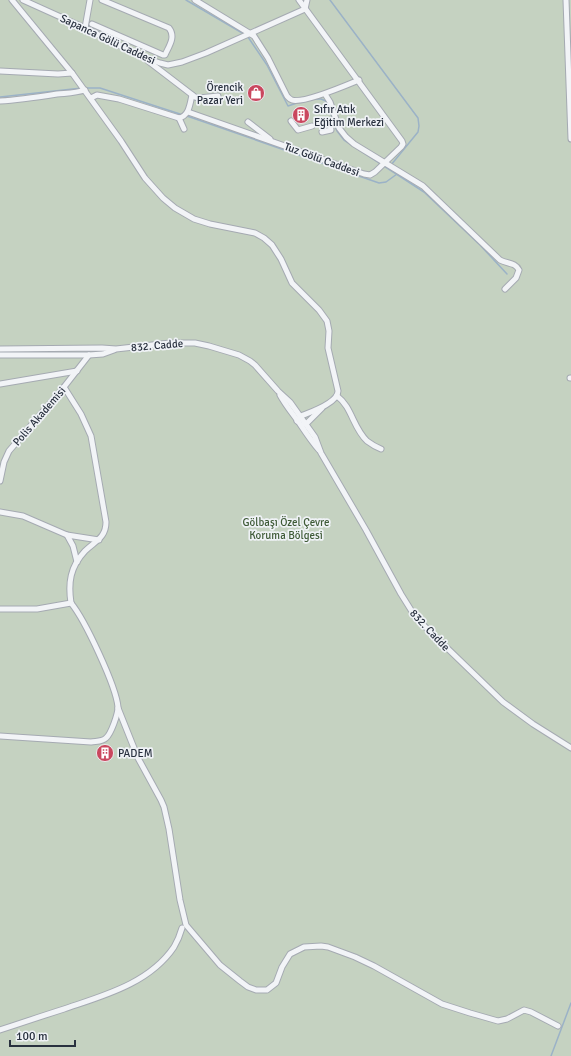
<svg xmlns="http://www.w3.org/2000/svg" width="571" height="1056" font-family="Signika,sans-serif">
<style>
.green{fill:#c5d2c1}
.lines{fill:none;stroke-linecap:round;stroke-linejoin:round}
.stream{stroke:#9bb2c7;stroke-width:1.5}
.minor-casing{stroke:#a5aab2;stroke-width:7}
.minor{stroke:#f2f4f7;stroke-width:5}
.labels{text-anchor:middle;stroke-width:3.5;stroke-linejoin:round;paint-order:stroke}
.street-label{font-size:11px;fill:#29313f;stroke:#eff2f6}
.poi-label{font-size:11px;fill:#29313f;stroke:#eff2f6;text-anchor:start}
.park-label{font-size:11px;fill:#3e5a36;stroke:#eff2f6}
</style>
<rect width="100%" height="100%" fill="#dfe3e8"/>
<rect class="green" x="0" y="0" width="571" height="1056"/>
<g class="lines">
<g class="stream">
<polyline points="186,0 244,34"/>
<polyline points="330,0 418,118 419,126 418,132 391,165"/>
<polyline points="248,37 267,65 288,106 297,103"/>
<polyline points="85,88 100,88 183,115"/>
<polyline points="0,97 82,88"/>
<polyline points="314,99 321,99 326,101 337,131 344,140 424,192 480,245 507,274"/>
<polyline points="187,116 379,183 386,182 397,174"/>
<polyline points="551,1056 571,1003"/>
</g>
<g class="minor-casing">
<g id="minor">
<path d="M12 0 72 73 121 141 145 178 163 198 175 208 194 219 210 224 255 233 264 238 272 245 281 259 292 283 319 310 327 321 329 331 328 348 338 391C338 403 311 412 301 416L297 421"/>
<polyline points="23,0 85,28 140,56 160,63 168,65 182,62 206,53 305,9"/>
<path d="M195 0 254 36 268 58 287 96C289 98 289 99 292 100 303 104 347 85 359 80"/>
<polyline points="566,0 571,139"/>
<polyline points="305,9 307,0"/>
<path d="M92 24 163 55H165C169 46 176 37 169 28L102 0"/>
<polyline points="85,28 90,0"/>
<polyline points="148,61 195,97 199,98 218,96"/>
<polyline points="0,71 58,74 72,73"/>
<path d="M325 94 330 102 339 128 346 137 354 144 423 186 500 260C507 264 515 262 519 270L516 278 505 289"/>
<path d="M91 98 97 95 119 99 179 118C189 116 190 104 192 95"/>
<path d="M0 101C19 100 38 97 57 94 67 93 76 93 85 90"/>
<polyline points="188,112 364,174 370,175 375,172 401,147 403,144 402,141 299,0"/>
<polyline points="179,118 184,129"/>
<polyline points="291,121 298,130 312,126"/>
<polyline points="248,122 270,139"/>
<polyline points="322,132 331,130 330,123"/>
<polyline points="0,349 102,348 116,349 170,343 195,343 209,346 239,355 250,361 255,365 278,391 290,402 315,437 321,453 366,530 401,594 416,618 503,702 533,724 571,748"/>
<polyline points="0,355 89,355 103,354 114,350"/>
<polyline points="570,378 571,378"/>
<polyline points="0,384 77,371"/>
<path d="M64 387 81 414 91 436 106 522C106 538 95 541 85 551 70 567 68 583 71 603"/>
<path d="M280 395C286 406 293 414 300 424 306 433 312 442 319 450"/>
<path d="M337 396C352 407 353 428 367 441 371 444 376 447 381 449"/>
<polyline points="304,424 306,424 322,408"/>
<polyline points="0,481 4,462 9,451 64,387 89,355"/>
<polyline points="0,512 23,516 67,535 99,540"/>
<polyline points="67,535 73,546 77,562"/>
<polyline points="0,609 37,609 71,603"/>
<polyline points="118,708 138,758 161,800 164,807 169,829 180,900 186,925 220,965 240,981 248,987 256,990 267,990 276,983 282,967 290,954 304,947 321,946 328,947 355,957 374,966 442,1004 470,1013 498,1021 507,1019 524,1010 531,1012 558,1026"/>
<path d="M0 736 91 742C96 741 102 742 106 738 111 734 118 714 118 707 116 686 85 620 71 603"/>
<path d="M0 1030C21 1023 42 1016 64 1009 102 996 149 984 174 947 177 942 180 935 182 928"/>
</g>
</g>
<use href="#minor" class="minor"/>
</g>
<defs>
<g id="shop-disc" transform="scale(0.9)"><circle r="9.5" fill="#ca475e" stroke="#eff2f6"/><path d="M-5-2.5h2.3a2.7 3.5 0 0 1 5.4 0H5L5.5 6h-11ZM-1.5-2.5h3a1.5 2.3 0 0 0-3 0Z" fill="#fff"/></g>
<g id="building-disc" transform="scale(0.9)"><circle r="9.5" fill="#ca475e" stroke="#eff2f6"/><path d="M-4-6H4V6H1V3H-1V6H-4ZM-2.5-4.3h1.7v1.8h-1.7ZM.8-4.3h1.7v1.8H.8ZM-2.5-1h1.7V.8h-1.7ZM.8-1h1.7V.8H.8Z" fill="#fff"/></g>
</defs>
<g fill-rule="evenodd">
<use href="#shop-disc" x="256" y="93"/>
<use href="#building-disc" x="301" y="115"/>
<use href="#building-disc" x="105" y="753"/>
</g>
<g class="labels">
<g class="street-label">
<text transform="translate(108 39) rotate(25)" y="4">Sapanca Gölü Caddesi</text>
<text transform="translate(322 159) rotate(20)" y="4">Tuz Gölü Caddesi</text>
<text transform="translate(157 345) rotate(-5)" y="4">832. Cadde</text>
<text transform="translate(39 416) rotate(-49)" y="4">Polis Akademisi</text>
<text transform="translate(430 630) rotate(47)" y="4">832. Cadde</text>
</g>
<g class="poi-label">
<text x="243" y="91" text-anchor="end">Örencik<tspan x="243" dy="13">Pazar Yeri</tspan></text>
<text x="314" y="113">Sıfır Atık<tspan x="314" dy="13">Eğitim Merkezi</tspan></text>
<text x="118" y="757">PADEM</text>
</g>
<g class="park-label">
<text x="286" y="526">Gölbaşı Özel Çevre<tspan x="286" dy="13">Koruma Bölgesi</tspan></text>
</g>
</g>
<path d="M10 1040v6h65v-6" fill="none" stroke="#29313f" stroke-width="2"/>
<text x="16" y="1040" font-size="12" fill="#29313f" stroke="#eff2f6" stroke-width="3" paint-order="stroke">100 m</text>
</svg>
